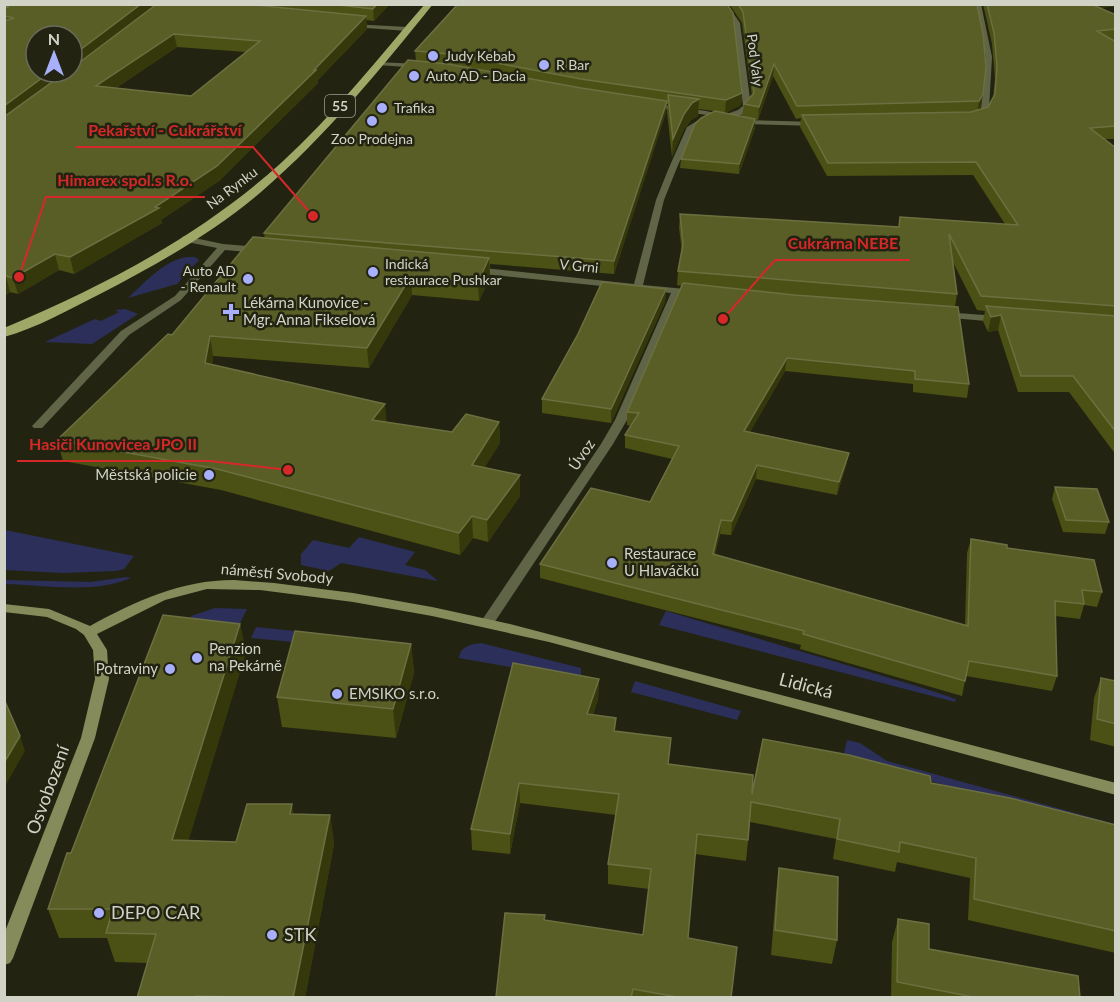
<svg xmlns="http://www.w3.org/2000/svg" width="1120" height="1002" font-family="Lato,sans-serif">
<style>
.green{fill:#2c2f5a}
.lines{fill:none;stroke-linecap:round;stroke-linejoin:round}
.street{fill:#616547;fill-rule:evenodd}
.secondary{fill:#858b5a;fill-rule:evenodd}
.primary{fill:#a0a868;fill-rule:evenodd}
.wall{fill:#4b5014;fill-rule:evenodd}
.shaded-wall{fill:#35380a}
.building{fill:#595e27;stroke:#6c7040;stroke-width:1.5;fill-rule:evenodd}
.poi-dot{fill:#a8b0fc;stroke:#222411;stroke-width:2}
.labels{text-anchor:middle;stroke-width:5;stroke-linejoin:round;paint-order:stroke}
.far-poi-label{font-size:14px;fill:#d1d3c7;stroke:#222411;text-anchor:start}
.far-street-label{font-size:14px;fill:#d1d3c7;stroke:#222411}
.shield{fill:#222411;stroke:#9c9e90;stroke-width:1.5}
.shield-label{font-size:14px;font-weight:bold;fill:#d1d3c7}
.poi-label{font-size:15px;fill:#d1d3c7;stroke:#222411;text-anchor:start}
.street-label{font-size:15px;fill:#d1d3c7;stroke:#222411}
.near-street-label{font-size:18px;fill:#d1d3c7;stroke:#222411}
.near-poi-label{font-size:18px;fill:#d1d3c7;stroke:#222411;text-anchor:start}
.leader{fill:none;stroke:#d62828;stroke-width:2}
.callout-dot{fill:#d62828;stroke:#222411;stroke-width:2}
.callout-label{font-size:16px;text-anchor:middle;font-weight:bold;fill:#d62828;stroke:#222411;stroke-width:5;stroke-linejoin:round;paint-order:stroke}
</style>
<rect width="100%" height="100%" fill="#222411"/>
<g class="green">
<path d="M187 257H195L199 260 177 284 128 298C144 283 165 260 187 257Z"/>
<polygon points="125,309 138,314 92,344 45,342 95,319 101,321 119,312 115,310"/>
<polygon points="5,530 134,556 124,569 116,571 63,573 5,570"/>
<polygon points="359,537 415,552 405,565 425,570 438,581 341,563 329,571 301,565 301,554 313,540 349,548"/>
<path d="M127 577 131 578C94 594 44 585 5 584V580L90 582Z"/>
<polygon points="215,608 247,609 234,635 201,631 191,616"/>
<polygon points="666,611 923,688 956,699 955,702 659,625"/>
<polygon points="256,627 409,643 411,648 405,653 251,638"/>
<path d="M481 643 581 668V675L577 679 459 658C460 646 472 644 481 643Z"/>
<polygon points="635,681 741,711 737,720 631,692"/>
<polygon points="847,740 860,743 887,761 1115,824 1115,833 902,773 844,753"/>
</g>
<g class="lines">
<g class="street">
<polygon points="721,4 727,4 740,23 751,106 744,114 732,118 741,120 817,122 821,124 817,126 741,124 714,117 693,130 676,170 664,200 643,285 696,290 701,293 696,296 680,294 627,420 613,444 492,626 482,626 480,623 482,620 601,444 615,420 671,293 474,273 469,270 474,267 634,284 656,200 668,170 687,127 707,115 650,107 646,105 650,103 706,111 724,115 738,110 743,106 734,23"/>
<polygon points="975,4 981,4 992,57 989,109 986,118 978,120 974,118 980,115 981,109 986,57"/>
<polygon points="350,24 408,27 411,29 408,31 352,27 349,25"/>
<polygon points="376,62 420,64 423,66 420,68 378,65 376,64"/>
<polygon points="185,236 223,244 260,247 265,250 260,253 225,250 181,300 129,335 42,428 34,428 32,426 34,424 121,331 175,296 217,248 182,241 182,237"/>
<polygon points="943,312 998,316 1003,319 998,322 940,317 938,315"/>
</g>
<path class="secondary" d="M234 580 274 583 353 593 432 607 510 624 1116 783V795L549 642 432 616 353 602 260 590 207 589 165 600 97 634 107 650 109 679 95 738 13 958 10 963 4 965V934L81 738 95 679 93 650 84 635 76 629 47 617 4 612V604L49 609 90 626C136 601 180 580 234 580Z"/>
<path class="primary" d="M425 4H433C380 70 325 137 261 192 213 233 156 265 100 294 70 309 37 328 4 337V328C104 286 200 236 281 163 334 115 378 58 425 4Z"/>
</g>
<g class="wall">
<path d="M4 4H390L374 21 366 20 367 29 317 81 318 83 219 181 161 220 162 223 74 274 59 270 18 294 10 292 4 296ZM177 47 246 52 191 96 116 88Z"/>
<polygon points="458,4 742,93 741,105 725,113 742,117 744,104 752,96 742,23 729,4 977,4 981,106 979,110 988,107 993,98 995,78 992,44 983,4 1116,4 1116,6 1099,8 1116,15 1116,40 1113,41 1116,42 1116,139 1105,139 1116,148 1116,455 1069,392 1018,392 998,330 988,332 983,321 985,311 977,310 953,262 957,294 955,307 969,384 967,398 913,392 913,384 785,371 750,432 849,453 846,466 837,495 756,479 731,535 720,534 715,555 965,625 967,553 971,539 1007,548 1102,592 1097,607 1084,605 1080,619 1055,616 1057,676 1052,691 966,676 962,696 800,649 801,645 540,578 540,564 650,502 672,459 625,448 625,435 631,426 627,425 627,412 682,286 677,285 678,271 682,252 679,228 680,214 899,227 900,217 1005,224 973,175 827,176 800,127 801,118 796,119 773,76 758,120 747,118 755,119 755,128 739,174 680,168 681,159 714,111 699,109 698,116 691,120 683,131 672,157 667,112 668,104 666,104 666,112 614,274 490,264 490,277 479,301 412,295 369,368 213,356 212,365 386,422 452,432 499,422 500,443 484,468 520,496 488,542 473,538 460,555 221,490 63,461 57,440 172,335 265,239 264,233 416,61 415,51"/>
<polygon points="666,289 665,302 611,423 542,413 542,399"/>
<polygon points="1055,487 1109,522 1105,534 1063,532 1052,499"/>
<polygon points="240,624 246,652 188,840 236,842 294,814 330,815 334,844 305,998 137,998 148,963 115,962 107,938 59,938 48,909 71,853"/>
<polygon points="411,644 414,673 396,738 282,727 277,697"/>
<polygon points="1101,678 1116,681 1116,747 1090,740 1094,698"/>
<polygon points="599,679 598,699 593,715 616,718 615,731 669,764 752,794 931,783 1116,825 1116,953 968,920 970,878 897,862 895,872 833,859 836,839 750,822 746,861 695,854 688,938 731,998 496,998 505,913 545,915 545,920 643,935 649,889 608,884 608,864 616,815 520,803 510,854 472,850 471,829"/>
<polygon points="779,868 837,940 832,964 771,955 776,893"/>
<polygon points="898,919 929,949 1080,998 891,998 892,942"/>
</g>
<g class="shaded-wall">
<polygon points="141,4 160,4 72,71 72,56"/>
<polygon points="377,4 390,4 374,21 373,9"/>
<polygon points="1078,4 1116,4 1116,6 1077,10"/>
<polygon points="366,16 367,29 317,81 318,83 219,181 161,220 162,223 74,274 70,257 155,207 314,70"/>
<polygon points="174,34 177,47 99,99 96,86"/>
<polygon points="774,64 773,76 758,120 759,107"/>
<polygon points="50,72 71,72 4,123 4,106"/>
<polygon points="742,93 741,105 725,113 726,100"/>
<polygon points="983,94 981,106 977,114 979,101"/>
<polygon points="699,99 698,116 691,120 683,131 672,157 673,139 684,114 692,103"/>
<polygon points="667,101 666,112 614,274 614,261"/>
<polygon points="755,119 755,128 739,174 739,164"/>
<polygon points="55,254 59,270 18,294 13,278"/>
<polygon points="489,258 490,277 479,301 478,282"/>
<polygon points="4,276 6,276 10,292 4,296"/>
<polygon points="411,276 412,295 369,368 367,348"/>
<polygon points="666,289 665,302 611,423 611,409"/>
<polygon points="1001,315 998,330 988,332 991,317"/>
<polygon points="210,336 213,356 209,384 205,363"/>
<polygon points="787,358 785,371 743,444 744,431"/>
<polygon points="385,404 387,425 372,420"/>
<polygon points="499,422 500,443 473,486 472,465"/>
<polygon points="849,453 846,466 837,495 839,482"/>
<polygon points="757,465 756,479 731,535 732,521"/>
<polygon points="520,475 520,496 488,542 487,520"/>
<polygon points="472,516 473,538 460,555 459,533"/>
<polygon points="721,520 720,534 712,568 713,554"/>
<polygon points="240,624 246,652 180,869 172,840"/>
<polygon points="411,644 414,673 396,738 393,709"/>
<polygon points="599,679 598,699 587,734 587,714"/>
<polygon points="20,736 25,751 4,788 4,763"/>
<polygon points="519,783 520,803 510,854 510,834"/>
<polygon points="292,804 297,833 290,814"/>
<polygon points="330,815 334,844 305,998 293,998"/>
</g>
<g class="building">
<polygon points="4,4 141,4 72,56 72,36 36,36 36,72 50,72 4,106 4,21 14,18 4,16 4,8 9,7 4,6"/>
<path d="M157 4H243L366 16 314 70H316L217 166 155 207 159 208 70 257 55 254 13 278 6 276H4V117L66 72H72V68ZM174 34 260 41 191 96 96 86Z"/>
<polygon points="330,4 377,4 373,9"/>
<polygon points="458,4 727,4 733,13 742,93 726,100 581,79 449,54 415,51"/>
<polygon points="738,4 977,4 983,34 986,67 983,94 979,101 797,106 774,64 759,107 744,104 754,93 743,12"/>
<polygon points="987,4 1091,4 1116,15 1116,29 1097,31 1116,42 1116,126 1090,128 1116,148 1116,306 981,296 949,234 957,294 678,271 683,244 680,214 899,227 900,217 1018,225 976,162 828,163 802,115 971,112 988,107 995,94 997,66 994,33"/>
<polygon points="408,60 448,64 581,88 667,101 614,261 264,233"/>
<polygon points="668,95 699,99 692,103 684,114 673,139"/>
<polygon points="715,111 755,119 739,164 681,159 695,124 701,118"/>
<polygon points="253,237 489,258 478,282 411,276 367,348 210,336 205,363 385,404 372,420 452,432 466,414 499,422 472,465 520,475 487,520 472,516 459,533 217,469 57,440 168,334 172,335"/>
<polygon points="602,282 666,289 613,405 611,409 542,399 578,334"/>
<polygon points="683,283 794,295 958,307 969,384 915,379 915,371 787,358 744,431 849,453 839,482 757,465 732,521 721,520 713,554 968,626 971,539 1007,545 1007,548 1094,560 1102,592 1082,590 1084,604 1055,601 1057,676 969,661 965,681 803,634 804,631 540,564 591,488 650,502 679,446 625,435 639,413 627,412"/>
<polygon points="986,306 1116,316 1116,432 1073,376 1021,376 1001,315 991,317"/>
<polygon points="1055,487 1097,489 1109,522 1066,520"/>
<polygon points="163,615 240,624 172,840 236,842 247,804 292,804 290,814 330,815 293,998 196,996 196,998 137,998 156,934 106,933 113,909 48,909 67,853 71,853"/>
<polygon points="295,631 411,644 393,709 277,697"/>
<polygon points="513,663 599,679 587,714 616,718 614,731 671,738 668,764 753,775 752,794 763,739 849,755 930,776 931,783 1010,798 1116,825 1116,931 974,899 976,858 900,842 899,852 837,839 840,819 751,802 748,840 697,834 688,938 737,947 731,998 683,998 633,989 631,998 496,997 505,913 545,915 544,920 643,935 651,869 608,864 619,794 519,783 510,834 471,829"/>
<polygon points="1101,678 1116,681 1116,724 1097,719"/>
<polygon points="4,699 20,736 4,763"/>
<polygon points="779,868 838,877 837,940 775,930"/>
<polygon points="898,919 929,924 929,949 1078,976 1080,998 978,998 897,982"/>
</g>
<g class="poi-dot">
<circle cx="433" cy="56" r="6"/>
<circle cx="544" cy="65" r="6"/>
<circle cx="414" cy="76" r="6"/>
<circle cx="382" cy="108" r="6"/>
<circle cx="372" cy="121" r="6"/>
<circle cx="373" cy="272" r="6"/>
<circle cx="248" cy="279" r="6"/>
<path d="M228 303h6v6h6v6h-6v6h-6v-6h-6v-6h6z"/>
<circle cx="209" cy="475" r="6"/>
<circle cx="612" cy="563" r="6"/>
<circle cx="197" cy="658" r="6"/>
<circle cx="170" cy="669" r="6"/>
<circle cx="337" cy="694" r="6"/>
<circle cx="99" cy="913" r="6"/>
<circle cx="272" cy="935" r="6"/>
</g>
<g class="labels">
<g class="far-poi-label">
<text x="445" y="61">Judy Kebab</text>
<text x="556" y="70">R Bar</text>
<text x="426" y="81">Auto AD - Dacia</text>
<text x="394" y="113">Trafika</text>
<text x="372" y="144" text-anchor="middle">Zoo Prodejna</text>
<text x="385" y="269">Indická<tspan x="385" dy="16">restaurace Pushkar</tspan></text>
<text x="236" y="276" text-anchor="end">Auto AD<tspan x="236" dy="16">- Renault</tspan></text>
</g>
<g class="far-street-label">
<text transform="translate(755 60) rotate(83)" y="5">Pod Valy</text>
<text transform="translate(232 188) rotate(-37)" y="5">Na Rynku</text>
<text transform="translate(579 266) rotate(6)" y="5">V Grni</text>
</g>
<rect class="shield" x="325" y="95" width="30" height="22" rx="4.5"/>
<g class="shield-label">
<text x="340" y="111">55</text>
</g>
<g class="poi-label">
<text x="243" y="308">Lékárna Kunovice -<tspan x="243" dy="17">Mgr. Anna Fikselová</tspan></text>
<text x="197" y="480" text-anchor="end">Městská policie</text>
<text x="624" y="559">Restaurace<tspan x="624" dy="17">U Hlaváčků</tspan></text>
<text x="209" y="654">Penzion<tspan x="209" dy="17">na Pekárně</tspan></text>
<text x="158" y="674" text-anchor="end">Potraviny</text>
<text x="349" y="699">EMSIKO s.r.o.</text>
</g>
<g class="street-label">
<text transform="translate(582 455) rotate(-56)" y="5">Úvoz</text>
<text transform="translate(277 574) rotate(5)" y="5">náměstí Svobody</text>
</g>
<g class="near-street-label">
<text transform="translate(806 686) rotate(15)" y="6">Lidická</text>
<text transform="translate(48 790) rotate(-70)" y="6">Osvobození</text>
</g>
<g class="near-poi-label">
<text x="111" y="919">DEPO CAR</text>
<text x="284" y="941">STK</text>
</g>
</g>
<path class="leader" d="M313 216L253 147H76M19 277L46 197H205M723 319L775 260H910M288 470L210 461H17"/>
<g class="callout-dot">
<circle cx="313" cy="216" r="6"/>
<circle cx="19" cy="277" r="6"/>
<circle cx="723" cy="319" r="6"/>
<circle cx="288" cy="470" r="6"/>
</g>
<g class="callout-label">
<text x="165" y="136">Pekařství - Cukrářství</text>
<text x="125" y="186">Himarex spol.s R.o.</text>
<text x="843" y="249">Cukrárna NEBE</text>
<text x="113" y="450">Hasiči Kunovicea JPO II</text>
</g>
<rect width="1120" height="1002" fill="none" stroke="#d1d3c7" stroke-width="12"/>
<g transform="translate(54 54)"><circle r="28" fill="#222411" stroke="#686a5a" stroke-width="1.5"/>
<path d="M0-4.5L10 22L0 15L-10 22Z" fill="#a8b0fc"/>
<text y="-9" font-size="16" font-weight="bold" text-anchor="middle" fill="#d1d3c7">N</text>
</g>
</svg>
